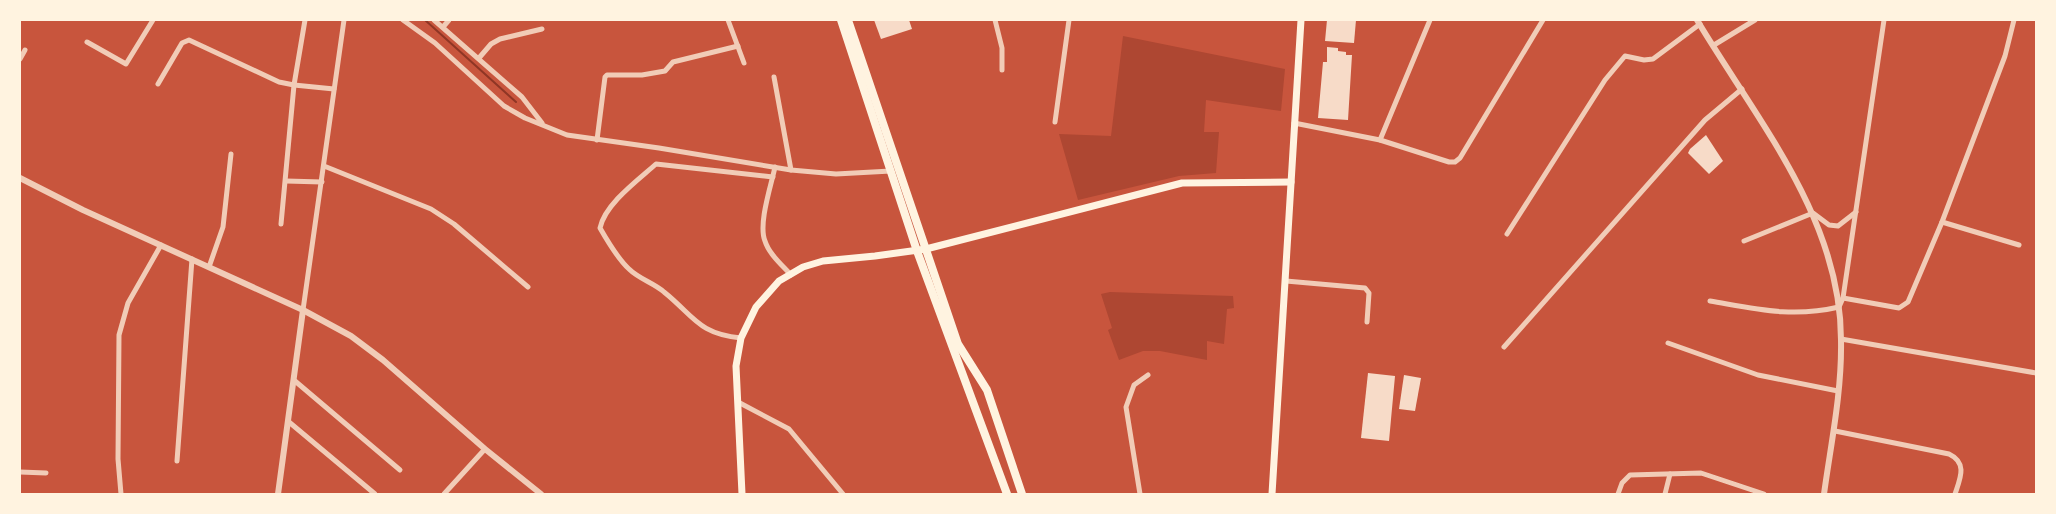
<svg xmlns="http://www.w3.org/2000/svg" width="2056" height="514" font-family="Helvetica,sans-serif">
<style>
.green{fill:#ae4732}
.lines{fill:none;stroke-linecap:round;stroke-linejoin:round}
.stream{stroke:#8f3625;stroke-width:2}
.building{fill:#f7dbc8}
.minor{stroke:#f1ccb7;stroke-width:5}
.tertiary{stroke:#f1ccb7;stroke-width:6}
.secondary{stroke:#fff3e0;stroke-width:7}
.trunk{stroke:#fff3e0;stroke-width:8}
</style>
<rect width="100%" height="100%" fill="#c8553d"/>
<g class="green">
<polygon points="1123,36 1285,69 1281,111 1206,100 1204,132 1219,132 1216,173 1179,176 1078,200 1059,134 1111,136"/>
<polygon points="1110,292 1233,296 1234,308 1227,309 1224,344 1207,341 1207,360 1160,351 1143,351 1119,360 1108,330 1112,328 1101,294"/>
</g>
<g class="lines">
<polyline class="stream" points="425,20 516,102"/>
</g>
<g class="building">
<polygon points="874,20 909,20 912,29 881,39"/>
<polygon points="1327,20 1356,20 1354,43 1325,41"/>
<polygon points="1327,47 1338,48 1338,51 1346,52 1346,55 1352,55 1348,120 1318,118 1323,62 1327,62"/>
<polygon points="1706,135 1723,161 1709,174 1688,153 1690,149"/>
<polygon points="1368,373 1395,376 1389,441 1361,438"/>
<polygon points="1404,375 1421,378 1415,411 1399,409"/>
</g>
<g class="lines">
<g class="minor">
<polyline points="403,20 435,43 504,106 525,118 567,135 659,148 791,170 836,174 891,171"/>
<polyline points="434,20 522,97 542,123"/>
<polyline points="728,20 744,63"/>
<polyline points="995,20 1002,48 1002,70"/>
<polyline points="443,27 449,20"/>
<polyline points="87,42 126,64 153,20"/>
<polyline points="1714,45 1755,20"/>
<polyline points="479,58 491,44 500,39 542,29"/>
<polyline points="20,59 25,50"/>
<polyline points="774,77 791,170"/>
<polyline points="158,84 182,43 189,40 279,82 294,85 334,89"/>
<polyline points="1055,122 1069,20"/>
<polyline points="1294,123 1380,140 1449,162 1455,162 1460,158 1543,20"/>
<polyline points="597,140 605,77 607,75 642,75 665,71 673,62 738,46"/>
<polyline points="1380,140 1430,20"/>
<polyline points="324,166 431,209 454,224 528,287"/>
<path d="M775 167C771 186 758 224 765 241 769 254 782 265 791 275"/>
<polyline points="286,181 322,182"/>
<polyline points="1942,222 2019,245"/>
<polyline points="281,224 294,85 305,20"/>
<polyline points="1507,234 1605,80 1625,56 1644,60 1653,59 1700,24"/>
<polyline points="1744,241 1813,213 1829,225 1838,226 1856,212"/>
<polyline points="209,267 223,227 231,154"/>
<polyline points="1286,281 1365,288 1369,293 1367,322"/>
<polyline points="1843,298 1899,308 1908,302 1942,222 2005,56 2014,20"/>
<path d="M1710 301C1757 309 1792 318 1839 307L1843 298 1884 20"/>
<polyline points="303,310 344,20"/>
<path d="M741 338C698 334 694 316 664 292 654 283 639 279 629 269 618 259 608 242 600 228 605 204 638 180 656 164L773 177"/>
<polyline points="1841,339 2036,373"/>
<polyline points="1668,343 1758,375 1838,391"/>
<polyline points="1504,347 1705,120 1742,89"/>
<polyline points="295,381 400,470"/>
<polyline points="738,402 789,429 843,494"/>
<polyline points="289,422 375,494"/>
<path d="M1835 431 1949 454C1968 463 1960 479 1955 494"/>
<polyline points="177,461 192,259"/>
<polyline points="20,472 46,473"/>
<polyline points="121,494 118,459 119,335 128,303 161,245"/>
<polyline points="444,494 485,449"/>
<polyline points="1140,494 1126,407 1134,385 1148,375"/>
<polyline points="1618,494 1622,483 1630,475 1701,473 1764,494"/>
<polyline points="1665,494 1670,474"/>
</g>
<g class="tertiary">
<path d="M1697 20C1756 119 1841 218 1841 340 1842 392 1831 443 1824 494"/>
<polyline points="20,178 83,210 303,310 351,336 383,360 485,449 541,494"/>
<polyline points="278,494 303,310"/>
</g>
<g class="secondary">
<polyline points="742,494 736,366 741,338 756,307 779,281 803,267 823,261 875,256 926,249 1182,183 1291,182"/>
<polyline points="1272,494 1301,20"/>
</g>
<g class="trunk">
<polyline points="841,20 917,251 1007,494"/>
<polyline points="848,20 958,344 987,390 1022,494"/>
</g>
</g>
<rect width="2056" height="514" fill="none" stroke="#fff3e0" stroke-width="42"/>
</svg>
